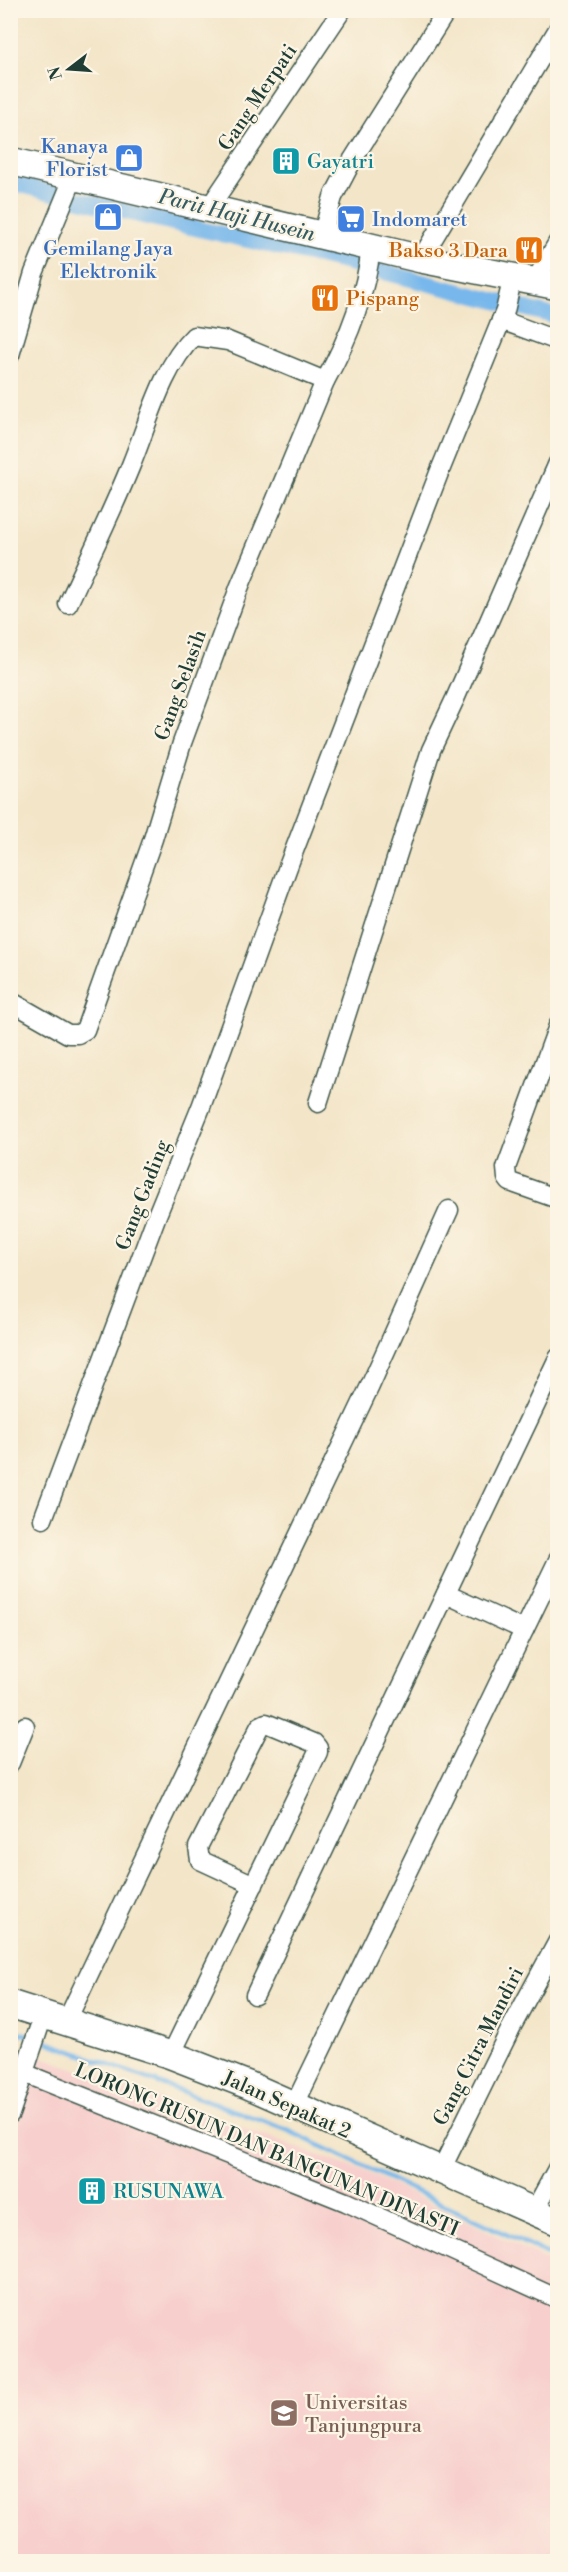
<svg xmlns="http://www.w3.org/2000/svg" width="568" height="2572" font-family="'Libre Bodoni',serif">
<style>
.built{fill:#f7d0cd}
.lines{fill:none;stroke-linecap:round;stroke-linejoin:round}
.stream{stroke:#77b7eb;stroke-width:4.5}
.canal{stroke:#77b7eb;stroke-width:16}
.street-casing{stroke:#3f564a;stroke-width:21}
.secondary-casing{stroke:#3f564a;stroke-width:30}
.street{stroke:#fff;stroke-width:18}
.secondary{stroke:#fff;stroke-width:27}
.labels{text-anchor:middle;stroke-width:4.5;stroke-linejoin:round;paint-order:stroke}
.street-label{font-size:20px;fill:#1f3d34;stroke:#fcf5e5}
.shop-label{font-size:20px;fill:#366cbe;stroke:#fcf5e5;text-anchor:end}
.culture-label{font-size:20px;fill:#0d838f;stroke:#fcf5e5;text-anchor:start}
.food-label{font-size:20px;fill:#c56008;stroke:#fcf5e5;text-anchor:end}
.education-label{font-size:20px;fill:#785e54;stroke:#fcf5e5;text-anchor:start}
.water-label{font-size:21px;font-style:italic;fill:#355c62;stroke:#fcf5e5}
</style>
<rect width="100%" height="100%" fill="#fcf5e5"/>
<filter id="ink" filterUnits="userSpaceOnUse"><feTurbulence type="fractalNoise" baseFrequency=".0167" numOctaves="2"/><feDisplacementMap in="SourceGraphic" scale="12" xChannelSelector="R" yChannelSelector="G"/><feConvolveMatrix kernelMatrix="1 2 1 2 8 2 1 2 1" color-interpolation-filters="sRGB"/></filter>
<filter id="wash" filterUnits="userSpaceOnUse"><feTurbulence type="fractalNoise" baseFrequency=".008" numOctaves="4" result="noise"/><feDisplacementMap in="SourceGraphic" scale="24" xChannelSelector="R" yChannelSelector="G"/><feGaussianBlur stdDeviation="1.35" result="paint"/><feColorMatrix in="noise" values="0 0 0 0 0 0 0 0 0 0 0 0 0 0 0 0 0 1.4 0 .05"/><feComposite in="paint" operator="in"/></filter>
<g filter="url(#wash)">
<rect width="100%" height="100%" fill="#f3e5c8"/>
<polygon class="built" points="40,2056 368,2173 557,2265 557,2561 11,2562 11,2145"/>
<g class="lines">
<g class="stream">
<polyline points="10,2030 31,2036"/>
<polyline points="39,2039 287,2130 558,2259"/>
</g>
<polyline class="canal" points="10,182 143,216 353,264 558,317"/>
</g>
</g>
<g filter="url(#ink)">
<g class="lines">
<g class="street-casing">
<g id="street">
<polyline points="209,208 342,10"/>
<polyline points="322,236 333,197 353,159 447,10"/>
<polyline points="421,259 558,29"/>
<polyline points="535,281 558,242"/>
<polyline points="501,320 558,341"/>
<polyline points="10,355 34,273 74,176"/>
<path d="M68 604C89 558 112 512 131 465 148 424 162 367 194 336L228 341 325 381"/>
<path d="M10 1001 68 1034H78L85 1030 153 839 182 743 239 588 325 381C348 340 366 294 371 247"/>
<polyline points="558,1026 506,1168 507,1178 510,1182 558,1199"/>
<polyline points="318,1103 431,750 455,699 558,463"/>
<polyline points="43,1519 157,1215 201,1107 289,864 439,473 505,311 513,276"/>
<polyline points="446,1594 524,1630"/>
<polyline points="10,1763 25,1726"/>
<polyline points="255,1995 558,1358"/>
<polyline points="66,2022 370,1386 449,1210"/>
<polyline points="171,2055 318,1752 318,1748 314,1743 266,1723 260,1726 198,1847 200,1860 254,1885"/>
<polyline points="24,2073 346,2202 558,2299"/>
<polyline points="294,2106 558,1560"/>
<polyline points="10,2114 44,2013"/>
<polyline points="440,2172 511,2028 558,1941"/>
<polyline points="534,2211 558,2167"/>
</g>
</g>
<g class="secondary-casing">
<g id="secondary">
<polyline points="10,161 421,259 558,286"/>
<polyline points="10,2004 171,2055 248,2085 558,2222"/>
</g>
</g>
<use href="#street" class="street"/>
<use href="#secondary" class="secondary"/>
</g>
</g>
<defs>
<g id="shop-square" transform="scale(1.5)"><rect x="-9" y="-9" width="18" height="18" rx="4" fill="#3f7fe0" stroke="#fcf5e5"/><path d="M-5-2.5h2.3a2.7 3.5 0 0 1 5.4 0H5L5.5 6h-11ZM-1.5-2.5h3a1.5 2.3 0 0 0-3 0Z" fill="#fff"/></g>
<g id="building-square" transform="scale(1.5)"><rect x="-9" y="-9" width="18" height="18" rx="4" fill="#0f9aa8" stroke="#fcf5e5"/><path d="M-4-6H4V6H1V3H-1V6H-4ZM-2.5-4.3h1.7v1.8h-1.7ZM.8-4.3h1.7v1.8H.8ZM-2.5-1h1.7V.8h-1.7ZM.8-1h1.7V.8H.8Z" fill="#fff"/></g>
<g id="supermarket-square" transform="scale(1.5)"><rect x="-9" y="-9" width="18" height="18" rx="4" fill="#3f7fe0" stroke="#fcf5e5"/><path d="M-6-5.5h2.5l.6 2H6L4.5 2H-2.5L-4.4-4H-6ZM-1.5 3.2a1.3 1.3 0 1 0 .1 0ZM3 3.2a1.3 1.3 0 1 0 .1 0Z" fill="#fff"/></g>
<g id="restaurant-square" transform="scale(1.5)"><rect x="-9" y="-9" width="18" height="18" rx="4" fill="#e8710a" stroke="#fcf5e5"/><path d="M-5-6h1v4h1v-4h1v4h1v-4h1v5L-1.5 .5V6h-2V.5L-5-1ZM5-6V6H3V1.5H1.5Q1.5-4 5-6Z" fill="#fff"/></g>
<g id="university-square" transform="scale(1.5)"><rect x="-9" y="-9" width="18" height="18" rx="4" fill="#8d6e63" stroke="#fcf5e5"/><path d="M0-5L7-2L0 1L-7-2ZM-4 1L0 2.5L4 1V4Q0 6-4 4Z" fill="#fff"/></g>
</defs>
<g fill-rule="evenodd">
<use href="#shop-square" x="129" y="158"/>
<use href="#building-square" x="286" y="161"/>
<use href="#shop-square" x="108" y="217"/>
<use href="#supermarket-square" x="351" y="219"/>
<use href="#restaurant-square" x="529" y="250"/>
<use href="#restaurant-square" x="325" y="298"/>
<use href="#building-square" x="92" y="2191"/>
<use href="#university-square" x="284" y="2413"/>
</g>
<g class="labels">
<g class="street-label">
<text transform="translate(257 97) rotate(-56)" y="7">Gang Merpati</text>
<text transform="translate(180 685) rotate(-70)" y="7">Gang Selasih</text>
<text transform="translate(142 1195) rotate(-69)" y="7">Gang Gading</text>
<text transform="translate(478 2046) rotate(-63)" y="7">Gang Citra Mandiri</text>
<text transform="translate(287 2104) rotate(24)" y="7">Jalan Sepakat 2</text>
<text transform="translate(267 2149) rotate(23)" y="7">LORONG RUSUN DAN BANGUNAN DINASTI</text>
</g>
<g class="shop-label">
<text x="108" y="153">Kanaya<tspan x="108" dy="23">Florist</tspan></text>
<text x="372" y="226" text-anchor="start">Indomaret</text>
<text x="108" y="255" text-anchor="middle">Gemilang Jaya<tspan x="108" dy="23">Elektronik</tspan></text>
</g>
<g class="culture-label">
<text x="307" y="168">Gayatri</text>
<text x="113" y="2198">RUSUNAWA</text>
</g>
<g class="food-label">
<text x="508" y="257">Bakso 3 Dara</text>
<text x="346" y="305" text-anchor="start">Pispang</text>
</g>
<g class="education-label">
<text x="305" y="2409">Universitas<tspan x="305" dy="23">Tanjungpura</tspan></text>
</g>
<g class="water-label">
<text transform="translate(237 215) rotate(14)" y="7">Parit Haji Husein</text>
</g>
</g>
<rect width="568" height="2572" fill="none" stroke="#fcf5e5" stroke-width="36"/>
<g transform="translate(69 69) rotate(253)" stroke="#fcf5e5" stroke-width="4.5" paint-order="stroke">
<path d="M0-4.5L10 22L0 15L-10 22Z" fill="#1f3d34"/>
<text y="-9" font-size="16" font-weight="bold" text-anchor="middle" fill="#1f3d34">N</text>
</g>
</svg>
